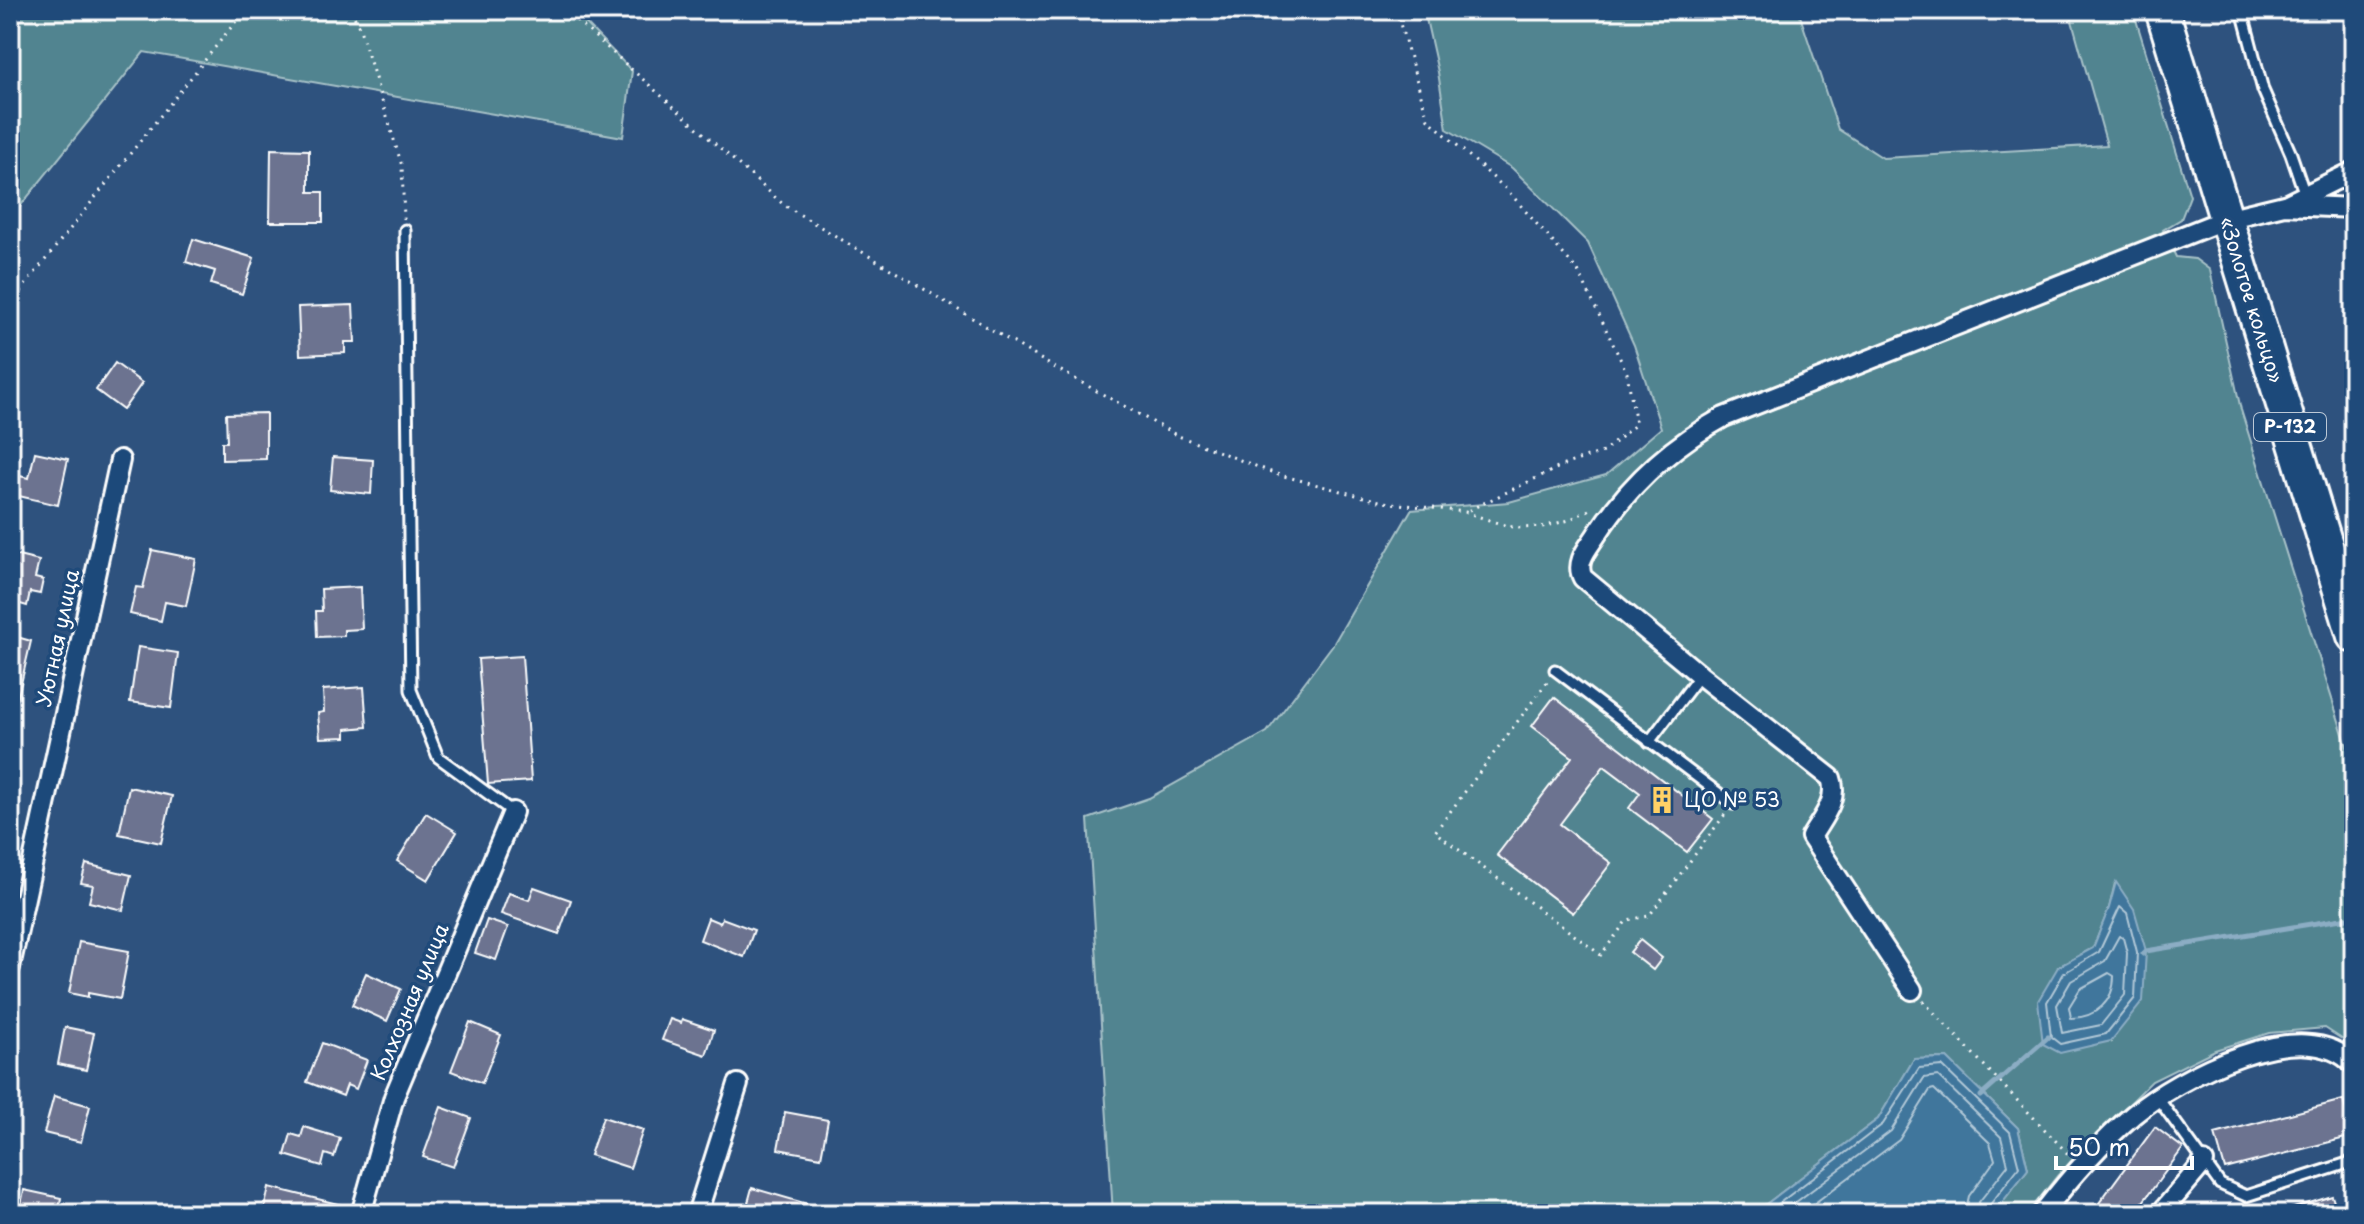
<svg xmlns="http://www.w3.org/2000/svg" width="2364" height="1224" font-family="'Playpen Sans',sans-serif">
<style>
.green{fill:#518490;stroke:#a8c2c8;stroke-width:2;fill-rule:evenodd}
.water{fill:#3f769c;stroke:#8cadc4;stroke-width:2}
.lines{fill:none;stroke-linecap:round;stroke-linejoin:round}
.shore{stroke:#b2c8d7;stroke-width:2}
.stream{stroke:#8cadc4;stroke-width:5}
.building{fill:#6c7390;stroke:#fff;stroke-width:2}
.service-casing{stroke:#fff;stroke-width:15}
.minor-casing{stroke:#fff;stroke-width:24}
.trunk-casing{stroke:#fff;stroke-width:38}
.path{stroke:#fff;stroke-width:3;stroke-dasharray:2 6;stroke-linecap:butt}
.service{stroke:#1f4a7a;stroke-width:9}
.minor{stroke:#1f4a7a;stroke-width:18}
.trunk{stroke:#1f4a7a;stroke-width:32}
.labels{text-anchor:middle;stroke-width:7;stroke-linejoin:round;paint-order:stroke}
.shield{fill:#1f4a7a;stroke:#bcc9d7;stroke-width:2}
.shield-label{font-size:18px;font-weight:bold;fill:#fff}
.street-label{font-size:20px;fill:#fff;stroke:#1f4a7a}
.poi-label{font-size:20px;fill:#fff;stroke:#1f4a7a;text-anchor:start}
</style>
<rect width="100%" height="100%" fill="#2e527e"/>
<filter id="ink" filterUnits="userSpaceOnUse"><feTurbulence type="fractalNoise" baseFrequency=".0125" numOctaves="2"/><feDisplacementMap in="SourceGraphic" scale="16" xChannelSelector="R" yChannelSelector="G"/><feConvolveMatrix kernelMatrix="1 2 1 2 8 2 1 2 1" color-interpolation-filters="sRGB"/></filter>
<g filter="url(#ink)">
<g class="green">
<polygon points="10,10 573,10 632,71 623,137 144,52 10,219"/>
<path d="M1424 10H1798L1838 129 1883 158 2107 145 2069 10H2133L2190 196 2181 219 2163 230 2176 257 2195 259 2210 270 2241 410 2354 769V1047L2325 1028 2269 1033 2215 1050 2152 1081 2058 1175 2027 1214H1993L2028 1169 2018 1128 1947 1058 1914 1059 1878 1119 1753 1214H1113L1088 819 1149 798 1267 732 1334 643 1411 510 1509 502 1606 475 1661 428 1634 345 1588 243 1512 168 1447 129 1438 72ZM2115 883 2111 1041 2058 967 2093 948 2109 908Z"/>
</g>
<g class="water">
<polygon points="2116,882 2134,909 2146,951 2143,1001 2111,1041 2060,1053 2043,1044 2038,1001 2058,967 2093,948 2109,908"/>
<polygon points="1947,1058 2018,1128 2028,1169 1993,1214 1753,1214 1878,1119 1914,1059"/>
</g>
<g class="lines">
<g class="shore">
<polygon points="2120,907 2127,913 2137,952 2135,998 2106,1034 2060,1044 2051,1037 2047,1002 2064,973 2099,952"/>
<polygon points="2119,936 2123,938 2127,953 2125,995 2101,1025 2062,1033 2057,1005 2071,981 2105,961"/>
<path d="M2109 973 2114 976C2114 1001 2096 1018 2071 1018L2069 1007 2080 989Z"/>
<polyline points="1765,1214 1883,1124 1919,1068 1942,1066 2010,1132 2019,1167 1989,1206 1987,1214"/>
<polyline points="1780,1214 1891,1131 1924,1078 1938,1076 2001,1137 2008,1165 1979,1202 1977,1214"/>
<polyline points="1800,1214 1899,1140 1930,1090 1934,1089 1990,1143 1995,1160 1969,1196 1965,1214"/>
</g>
<g class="stream">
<polyline points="2143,954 2146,951 2354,917"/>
<polyline points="1981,1096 2048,1037"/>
</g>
</g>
<g class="building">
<polygon points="271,149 309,150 309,192 323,192 323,222 270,222"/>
<polygon points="193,239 254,258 242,294 211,284 215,271 186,262"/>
<polygon points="353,305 355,342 345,342 345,353 300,355 298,307"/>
<polygon points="115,363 142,383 123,410 96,390"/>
<polygon points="266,413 266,459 222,460 222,442 227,442 226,414"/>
<polygon points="35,452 68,459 58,505 10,494 10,474 29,478"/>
<polygon points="333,457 373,460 371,494 330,490"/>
<polygon points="152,550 196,559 186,606 165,602 161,621 130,614 136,587 143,588"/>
<polygon points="10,554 39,561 35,578 43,580 40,594 30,592 27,606 10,601"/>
<polygon points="360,587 362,629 344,630 344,636 317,637 316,611 322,611 321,589"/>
<polygon points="10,635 31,641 16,705 10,705"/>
<polygon points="138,647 178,653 171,708 130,702"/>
<polygon points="522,656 531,781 488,784 478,659"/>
<polygon points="364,687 367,727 346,729 346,737 320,738 318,713 324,712 323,690"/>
<polygon points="1554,697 1713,819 1687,852 1629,808 1640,793 1604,766 1560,824 1611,863 1573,913 1497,855 1572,757 1532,726"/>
<polygon points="129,787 172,796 161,843 119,834"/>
<polygon points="426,813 457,832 428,880 397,861"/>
<polygon points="86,864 131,875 123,910 89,902 93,885 81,883"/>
<polygon points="534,887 571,900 559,934 501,914 509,893 529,900"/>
<polygon points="708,918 720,923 722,918 754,930 744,957 700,940"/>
<polygon points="487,920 508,927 496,960 475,953"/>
<polygon points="1640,940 1662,958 1653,970 1630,952"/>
<polygon points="79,942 129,951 120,999 88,993 88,997 69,993"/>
<polygon points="366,973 401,989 387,1021 352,1005"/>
<polygon points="670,1019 681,1023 682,1019 714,1030 706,1055 662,1040"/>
<polygon points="470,1022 501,1035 482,1083 451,1071"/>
<polygon points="65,1027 94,1033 86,1070 58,1064"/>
<polygon points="322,1043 367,1060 356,1089 347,1085 343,1096 307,1082"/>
<polygon points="54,1096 90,1106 81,1142 44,1133"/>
<polygon points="2343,1100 2353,1136 2225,1169 2215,1134"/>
<polygon points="441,1107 471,1118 453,1167 423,1157"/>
<polygon points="785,1112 828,1120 821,1157 778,1149"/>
<polygon points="603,1117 643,1130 630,1168 590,1155"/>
<polygon points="304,1127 340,1138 334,1157 325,1154 322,1166 285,1155 291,1134 301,1137"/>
<polygon points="2155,1127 2183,1148 2134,1214 2091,1214"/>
<polygon points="269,1187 350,1207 349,1214 263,1214"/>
<polygon points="752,1188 828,1210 828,1214 759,1214 746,1210"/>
<polygon points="24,1190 61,1198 58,1214 19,1214"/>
<polygon points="2332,1196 2338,1214 2285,1214 2284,1211"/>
</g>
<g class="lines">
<g class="service-casing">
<g id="service">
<polyline points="2242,10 2263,90 2291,154 2305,195"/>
<polyline points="405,230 411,690 438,757 513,812"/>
<polyline points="1555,670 1733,804"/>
<polyline points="1649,742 1700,675"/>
<polyline points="2157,1097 2220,1184 2246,1196 2354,1161"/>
</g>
</g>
<g class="minor-casing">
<g id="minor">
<polyline points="2287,204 2354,171"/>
<polyline points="10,967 120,460"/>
<path d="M1912 990 1811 837C1822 818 1839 800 1831 778L1700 675 1583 578C1574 562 1589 547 1597 534 1630 483 1671 446 1724 417L2226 219 2284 205 2354 208"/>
<polyline points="361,1214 394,1097 513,812"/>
<polyline points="697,1214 738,1084"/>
<path d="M2042 1214C2069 1179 2099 1144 2133 1115 2177 1078 2305 1010 2354 1065"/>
<polyline points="2160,1214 2204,1162"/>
</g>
</g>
<g class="trunk-casing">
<polyline id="trunk" points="2162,10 2354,636"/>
</g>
<g class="path">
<polyline points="351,10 360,29 402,166 404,219"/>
<polyline points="565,10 784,205 1052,366 1176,435 1276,474 1383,502 1465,512 1504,525 1517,528 1542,527 1569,520 1591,509"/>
<polyline points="1396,10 1428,119 1508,191 1578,271 1627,373 1636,424 1603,452 1566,464 1467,511"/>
<polyline points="10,304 245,10"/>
<polyline points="1547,682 1435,832 1601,955 1627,920 1649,916 1726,813"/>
<polyline points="1923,1001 2069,1155"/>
</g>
<use href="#service" class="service"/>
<use href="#minor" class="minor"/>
<use href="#trunk" class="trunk"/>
</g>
</g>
<defs>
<g id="building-bare" transform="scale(2.16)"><path d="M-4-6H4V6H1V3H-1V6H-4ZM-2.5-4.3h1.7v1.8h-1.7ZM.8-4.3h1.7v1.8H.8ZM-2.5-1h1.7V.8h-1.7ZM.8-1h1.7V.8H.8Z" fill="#ffd166" stroke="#1f4a7a" stroke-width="2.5" paint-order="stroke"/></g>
</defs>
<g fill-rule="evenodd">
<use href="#building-bare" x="1662" y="800"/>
</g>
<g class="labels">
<rect class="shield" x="2254" y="413" width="72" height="28" rx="6"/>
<g class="shield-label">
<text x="2290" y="433">Р-132</text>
</g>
<g class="street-label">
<text transform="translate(2251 300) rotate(73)" y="7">«Золотое кольцо»</text>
<text transform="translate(58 638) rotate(-78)" y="7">Уютная улица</text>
<text transform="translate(410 1002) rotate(-67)" y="7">Колхозная улица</text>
</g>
<g class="poi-label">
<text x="1684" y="807">ЦО № 53</text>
</g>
</g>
<rect width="2364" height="1224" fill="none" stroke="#1f4a7a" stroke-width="40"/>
<rect x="20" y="20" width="2324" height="1184" fill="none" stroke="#fff" stroke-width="3" filter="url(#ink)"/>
<path d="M2056 1156v12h136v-12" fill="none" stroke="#ffffff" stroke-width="4"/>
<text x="2068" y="1156" font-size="24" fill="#ffffff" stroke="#1f4a7a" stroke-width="6" paint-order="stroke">50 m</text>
</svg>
